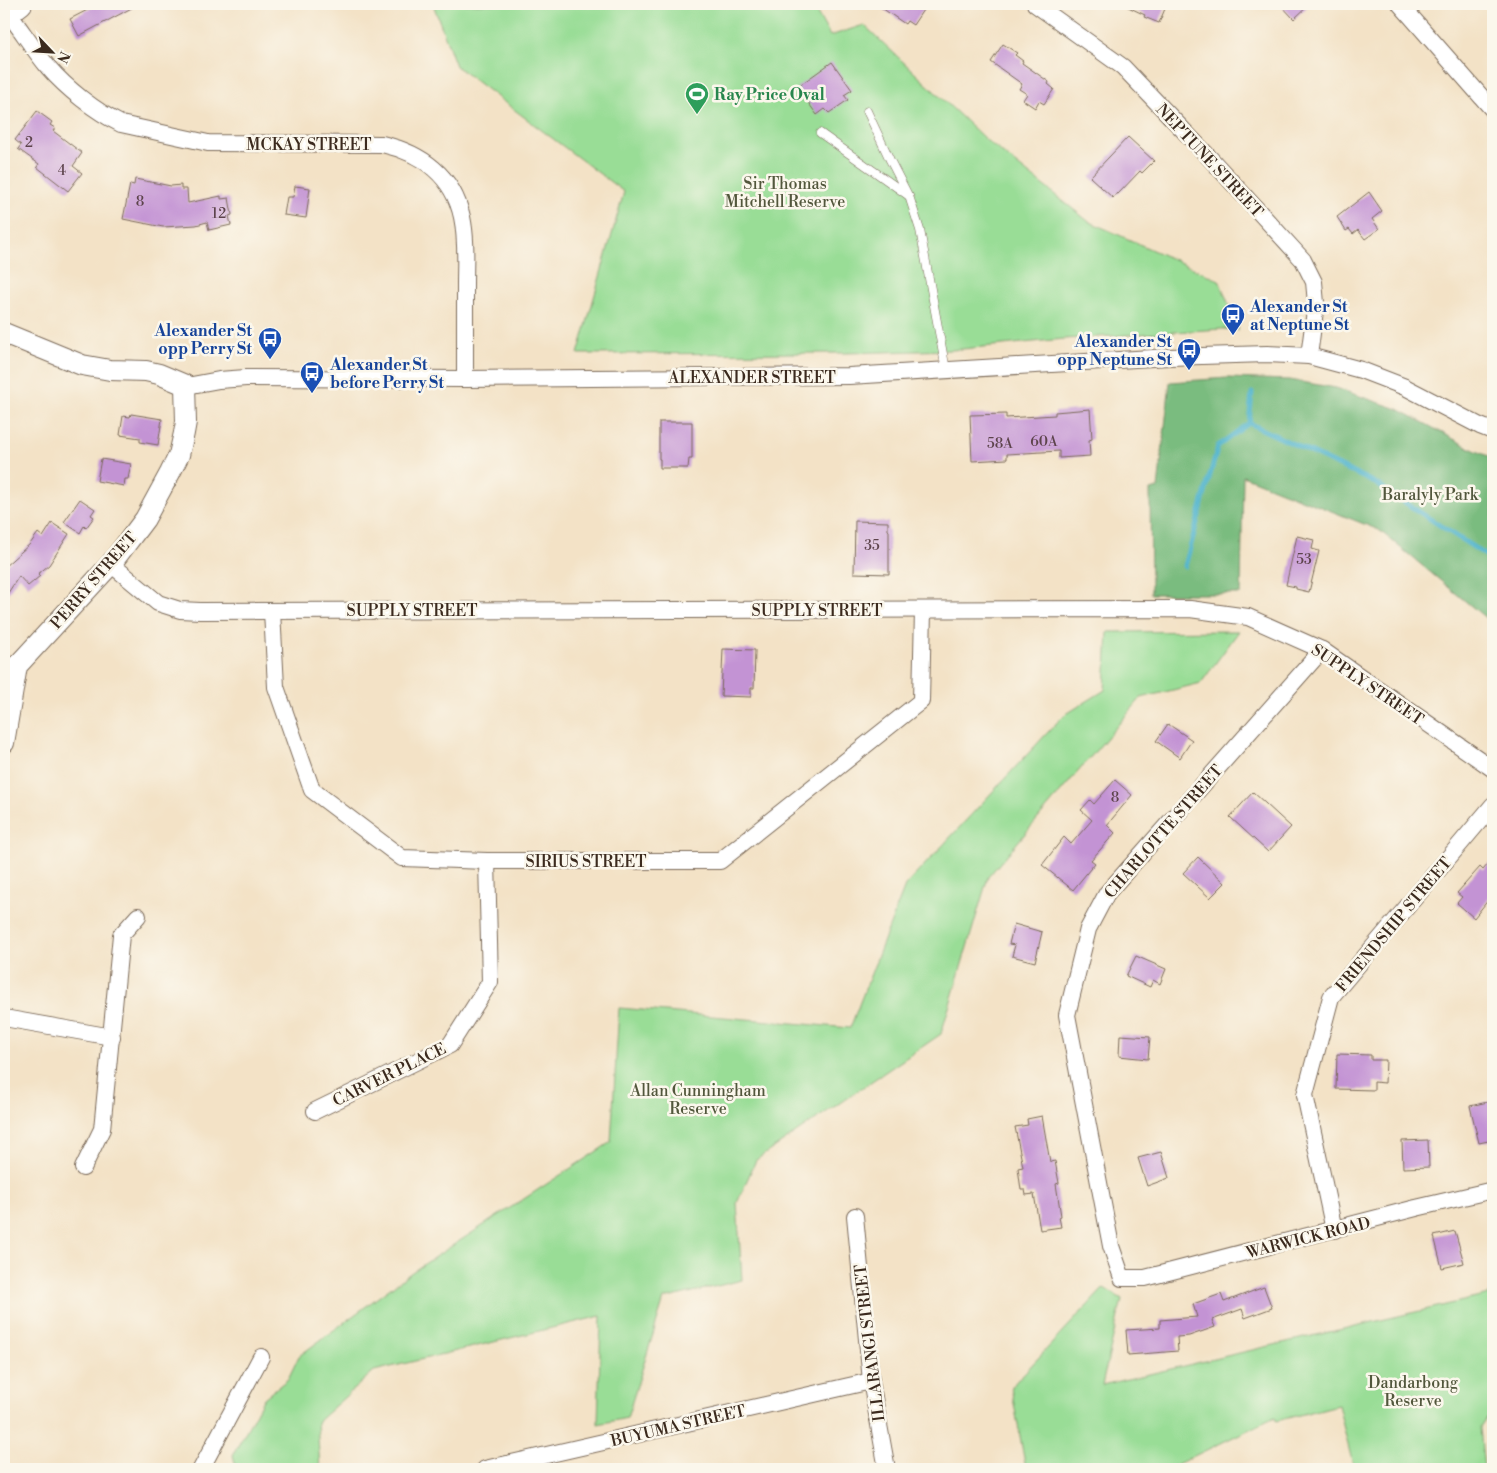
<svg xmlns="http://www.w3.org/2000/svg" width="1497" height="1473" font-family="'Libre Bodoni',serif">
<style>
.green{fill:#99dd96;stroke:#6a845a}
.forest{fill:#7abc7f;stroke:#5a734e}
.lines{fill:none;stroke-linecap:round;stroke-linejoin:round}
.stream{stroke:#4eb3cc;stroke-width:5}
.building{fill:#c393d4}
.service-casing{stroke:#7b6a59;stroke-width:9}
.minor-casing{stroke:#7b6a59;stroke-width:18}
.tertiary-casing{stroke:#7b6a59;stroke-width:22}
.service{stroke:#fff;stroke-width:8}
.minor{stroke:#fff;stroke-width:16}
.tertiary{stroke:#fff;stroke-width:20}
.labels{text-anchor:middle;stroke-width:5;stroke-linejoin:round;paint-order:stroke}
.number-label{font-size:14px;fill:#5d444c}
.leisure-label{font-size:16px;font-weight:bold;fill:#27864d;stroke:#fbf7ec;text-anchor:start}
.street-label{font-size:16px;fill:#3b2a1e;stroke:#fbf7ec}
.park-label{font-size:16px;fill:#52573c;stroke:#fbf7ec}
.transit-label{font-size:16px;font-weight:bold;fill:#164399;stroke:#fbf7ec;text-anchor:start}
</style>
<rect width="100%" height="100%" fill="#fbf7ec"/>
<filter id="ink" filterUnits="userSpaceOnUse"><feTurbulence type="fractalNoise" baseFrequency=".02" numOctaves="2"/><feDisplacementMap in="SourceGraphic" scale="10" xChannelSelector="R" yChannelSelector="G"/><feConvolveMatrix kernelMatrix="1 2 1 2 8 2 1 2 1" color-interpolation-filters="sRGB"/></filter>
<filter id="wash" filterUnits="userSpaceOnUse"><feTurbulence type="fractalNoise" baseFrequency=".0096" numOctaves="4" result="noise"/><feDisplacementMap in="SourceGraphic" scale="20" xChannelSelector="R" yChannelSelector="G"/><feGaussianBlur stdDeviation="1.12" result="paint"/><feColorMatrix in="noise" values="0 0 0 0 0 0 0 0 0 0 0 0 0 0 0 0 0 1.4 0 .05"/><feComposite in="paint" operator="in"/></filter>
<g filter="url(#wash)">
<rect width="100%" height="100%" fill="#f3e2c6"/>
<g class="green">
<polygon points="433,4 812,4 830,36 864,25 986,140 1088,221 1219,280 1239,330 1222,329 1064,339 952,350 847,353 578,354 624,192 456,66"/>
<polygon points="1239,631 1201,683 1141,698 988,877 941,1034 756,1160 737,1203 742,1280 664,1299 627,1418 598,1424 601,1316 374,1371 317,1422 320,1469 240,1469 236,1467 233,1455 264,1398 288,1379 299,1356 412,1272 611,1142 619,1008 850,1028 905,886 1063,716 1105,690 1108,632"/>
<polygon points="1104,1288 1122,1299 1102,1385 1493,1294 1493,1409 1480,1428 1484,1469 1354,1469 1338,1405 1276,1421 1275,1417 1167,1469 1026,1469 1011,1387"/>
</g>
<polygon class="forest" points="1227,378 1290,380 1336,388 1398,409 1474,450 1493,458 1493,624 1379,530 1243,476 1241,594 1151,594 1150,490 1158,488 1170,382"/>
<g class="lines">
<g class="stream">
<polyline points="1252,393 1249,423 1375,483 1493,560"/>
<polyline points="1185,566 1218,446 1249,423"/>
</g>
</g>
<g id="blocks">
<g class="building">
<polygon points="99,4 139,4 79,36 70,19"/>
<polygon points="876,4 927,4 913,25 907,21 905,24"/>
<polygon points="1122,4 1167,4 1159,23 1144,17 1145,15"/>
<polygon points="1280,4 1310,4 1294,19"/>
<polygon points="1003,44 1017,53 1015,55 1023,61 1022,63 1049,82 1048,84 1054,89 1044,104 1039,101 1035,108 1023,100 1027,94 1019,89 1022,84 991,62"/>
<polygon points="832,62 852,90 844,95 848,100 829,113 825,109 817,115 797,87"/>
<polygon points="37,111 52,122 50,125 55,128 53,131 82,153 73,166 82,173 68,191 37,167 39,164 18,149 21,145 15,140"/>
<polygon points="1128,137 1154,161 1142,173 1140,171 1118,194 1117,193 1113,198 1090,177"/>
<polygon points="135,179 171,186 181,185 181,189 187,189 188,203 221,196 221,199 229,198 232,215 229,216 231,225 209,230 207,222 196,225 163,227 123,219 130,184 134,185"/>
<polygon points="295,186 310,188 306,218 284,215 287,197 293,197"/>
<polygon points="1369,192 1382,211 1372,219 1379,229 1365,239 1358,230 1353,234 1349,229 1346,231 1337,217"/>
<polygon points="1090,409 1092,439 1089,440 1090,456 1059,458 1059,451 1007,454 1007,459 972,461 970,415 1006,414 1006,418 1055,415 1055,412"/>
<polygon points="131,414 162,419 158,445 140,442 140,438 120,435 123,416 130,417"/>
<polygon points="659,422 692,422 692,459 689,459 688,468 660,468 660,459 659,459"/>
<polygon points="101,459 131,464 128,479 125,479 124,486 97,481"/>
<polygon points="80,499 95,509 91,515 94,517 86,528 84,526 80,533 64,522"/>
<polygon points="855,521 888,522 888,530 889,531 889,574 854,573"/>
<polygon points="52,523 69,534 49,565 38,574 40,576 28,586 19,576 4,599 4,567 30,544 38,533 43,537"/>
<polygon points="1297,536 1314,540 1312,549 1319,551 1309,592 1296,589 1296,587 1286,585"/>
<polygon points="723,649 755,650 754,688 751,688 751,697 721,696"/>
<polygon points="1168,724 1192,740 1180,758 1156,741"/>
<polygon points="1115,780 1132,795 1107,825 1115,833 1091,860 1095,863 1073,890 1042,865 1064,837 1071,844 1092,820 1081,810 1090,800 1094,804"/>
<polygon points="1253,792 1291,827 1268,852 1230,817"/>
<polygon points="1198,857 1225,883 1210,898 1183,873"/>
<polygon points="1493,858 1493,893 1489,898 1489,899 1474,918 1457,903 1462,897 1457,893 1480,867 1483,870"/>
<polygon points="1014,924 1042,932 1035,962 1012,956 1015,945 1009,944"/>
<polygon points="1136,956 1166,969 1160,984 1153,980 1150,987 1126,976"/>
<polygon points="1120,1035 1150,1037 1148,1059 1119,1056"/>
<polygon points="1337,1054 1371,1055 1371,1060 1386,1060 1385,1083 1374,1082 1374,1090 1336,1089"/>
<polygon points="1492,1101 1493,1108 1493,1140 1479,1143 1470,1106"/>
<polygon points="1042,1116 1050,1162 1055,1161 1059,1183 1056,1184 1061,1216 1059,1217 1061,1227 1040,1230 1034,1194 1026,1195 1025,1190 1021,1190 1018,1168 1023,1167 1015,1127 1028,1125 1027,1119"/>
<polygon points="1428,1140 1429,1167 1403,1168 1402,1141"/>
<polygon points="1161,1152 1169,1178 1147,1186 1138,1158"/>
<polygon points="1455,1231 1464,1263 1442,1268 1434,1236"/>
<polygon points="1264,1287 1272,1308 1245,1318 1242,1309 1212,1320 1215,1327 1189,1336 1177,1337 1178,1351 1128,1355 1126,1330 1160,1328 1160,1320 1197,1317 1193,1304 1221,1294 1224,1302"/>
</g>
</g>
</g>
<g filter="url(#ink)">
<use href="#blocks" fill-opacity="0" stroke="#7b6a59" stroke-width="1"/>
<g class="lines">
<g class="service-casing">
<g id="service">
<polyline points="867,111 890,160 907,193"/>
<polyline points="820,133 909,196 920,230 946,370"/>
</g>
</g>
<g class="minor-casing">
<g id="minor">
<polyline points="1035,4 1123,67 1208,156 1303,260 1314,282 1316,303 1309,356"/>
<polyline points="1400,4 1493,110"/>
<path d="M9 14C22 31 34 50 48 67 67 89 95 111 121 124L208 143 382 144C422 153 453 176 462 217 467 240 465 264 465 286 465 317 465 348 465 379"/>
<polyline points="185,385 192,385 219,380 246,378 465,379 849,376 1169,357 1267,354 1309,356 1361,370 1405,387 1480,426 1493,431"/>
<polyline points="111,564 158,603 180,610 200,611 1190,609 1248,617 1322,650 1493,769"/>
<polyline points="272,611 276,687 312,790 402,858 487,861 720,861 921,701 923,610"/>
<polyline points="1322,650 1107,893 1088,929 1067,1015 1111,1246 1122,1278 1145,1278 1416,1208 1493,1190"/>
<polyline points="4,1018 112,1037"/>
<polyline points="315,1111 450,1045 490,982 487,861"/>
<polyline points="83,1168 102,1129 121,935 138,916"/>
<polyline points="855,1216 871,1381 887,1469"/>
<polyline points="1334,1230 1305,1095 1331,997 1493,805"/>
<polyline points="201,1469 261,1357"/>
<polyline points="485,1469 871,1381"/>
</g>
</g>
<g class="tertiary-casing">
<g id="tertiary">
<polyline points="4,18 22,4"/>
<polyline points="4,333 82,365 110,370 146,371 159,374 185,385 186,422 184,433 179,455 170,473 145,519 111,564 17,666 4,743"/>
</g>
</g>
<use href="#service" class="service"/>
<use href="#minor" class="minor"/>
<use href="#tertiary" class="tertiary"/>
</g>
</g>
<defs>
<g id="stadium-pin" transform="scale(1.25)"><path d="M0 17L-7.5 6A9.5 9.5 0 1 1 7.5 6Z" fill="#2e9e5b" stroke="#fbf7ec"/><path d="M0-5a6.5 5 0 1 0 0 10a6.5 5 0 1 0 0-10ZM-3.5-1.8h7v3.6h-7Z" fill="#fff"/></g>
<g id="bus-pin" transform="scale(1.25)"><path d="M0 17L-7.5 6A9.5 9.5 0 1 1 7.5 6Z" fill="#1a4fb4" stroke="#fbf7ec"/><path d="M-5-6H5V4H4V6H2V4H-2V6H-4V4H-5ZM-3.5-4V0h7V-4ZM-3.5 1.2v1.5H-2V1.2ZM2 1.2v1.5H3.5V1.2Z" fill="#fff"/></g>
</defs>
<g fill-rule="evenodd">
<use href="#stadium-pin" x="697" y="94"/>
<use href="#bus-pin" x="1233" y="315"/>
<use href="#bus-pin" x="270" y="339"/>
<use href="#bus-pin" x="1189" y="350"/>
<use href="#bus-pin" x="312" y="373"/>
</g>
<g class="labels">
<g class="number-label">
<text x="29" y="147">2</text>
<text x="62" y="175">4</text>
<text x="140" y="206">8</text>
<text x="219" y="218">12</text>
<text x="1044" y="446">60A</text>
<text x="1000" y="448">58A</text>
<text x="872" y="550">35</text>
<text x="1304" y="564">53</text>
<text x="1115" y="802">8</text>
</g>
<g class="leisure-label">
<text x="714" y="100">Ray Price Oval</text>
</g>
<g class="street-label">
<text x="309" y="150">MCKAY STREET</text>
<text transform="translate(1210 160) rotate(47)" y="6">NEPTUNE STREET</text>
<text x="752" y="383">ALEXANDER STREET</text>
<text transform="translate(93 580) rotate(-49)" y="6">PERRY STREET</text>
<text x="412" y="616">SUPPLY STREET</text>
<text x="817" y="616">SUPPLY STREET</text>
<text transform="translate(1368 684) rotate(34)" y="6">SUPPLY STREET</text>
<text transform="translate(1163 831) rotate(-49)" y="6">CHARLOTTE STREET</text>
<text x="586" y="867">SIRIUS STREET</text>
<text transform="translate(1393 924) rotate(-50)" y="6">FRIENDSHIP STREET</text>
<text transform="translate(389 1074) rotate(-26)" y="6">CARVER PLACE</text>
<text transform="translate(1308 1237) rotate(-14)" y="6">WARWICK ROAD</text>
<text transform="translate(869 1343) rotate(-97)" y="6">ILLARANGI STREET</text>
<text transform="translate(678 1425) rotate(-13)" y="6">BUYUMA STREET</text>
</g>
<g class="park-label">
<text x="785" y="189">Sir Thomas<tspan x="785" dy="18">Mitchell Reserve</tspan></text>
<text x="1430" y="500">Baralyly Park</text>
<text x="698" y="1096">Allan Cunningham<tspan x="698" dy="18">Reserve</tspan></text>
<text x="1413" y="1388">Dandarbong<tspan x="1413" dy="18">Reserve</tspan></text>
</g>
<g class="transit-label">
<text x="1250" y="312">Alexander St<tspan x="1250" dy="18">at Neptune St</tspan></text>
<text x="252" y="336" text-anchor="end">Alexander St<tspan x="252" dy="18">opp Perry St</tspan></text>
<text x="1172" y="347" text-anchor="end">Alexander St<tspan x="1172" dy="18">opp Neptune St</tspan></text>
<text x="330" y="370">Alexander St<tspan x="330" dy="18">before Perry St</tspan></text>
</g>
</g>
<rect width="1497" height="1473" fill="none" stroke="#fbf7ec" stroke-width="20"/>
<g transform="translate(52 52) rotate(115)" stroke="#fbf7ec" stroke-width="4" paint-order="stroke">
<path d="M0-4L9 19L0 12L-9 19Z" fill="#3b2a1e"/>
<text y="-8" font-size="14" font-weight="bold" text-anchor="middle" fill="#3b2a1e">N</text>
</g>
</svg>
